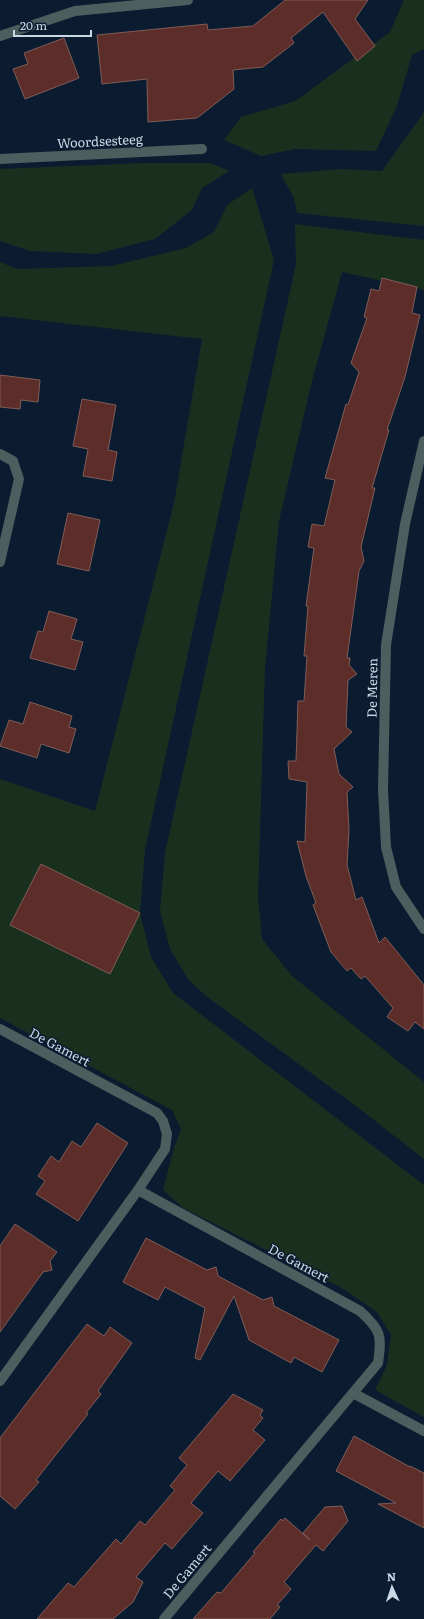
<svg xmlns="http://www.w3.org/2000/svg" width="424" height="1619" font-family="Literata,serif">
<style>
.green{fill:#1a301e}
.building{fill:#5d2e29;stroke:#7f5c58}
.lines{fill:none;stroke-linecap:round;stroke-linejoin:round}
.minor{stroke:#4c5e5d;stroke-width:10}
.labels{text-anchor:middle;stroke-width:3;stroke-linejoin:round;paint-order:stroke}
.street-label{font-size:13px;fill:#ccd7e5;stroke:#0b1c31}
</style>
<rect width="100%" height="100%" fill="#0b1c31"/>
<g class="green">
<polygon points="404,0 424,0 424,49 412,55 397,106 376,151 295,149 261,156 224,140 241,117 295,101 390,32"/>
<polygon points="424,108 424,226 297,213 294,198 281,174 340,169 382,171 423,114"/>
<polygon points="144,163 211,163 229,171 202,188 192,210 155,239 96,254 30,251 0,241 0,169"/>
<polygon points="252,188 274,260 145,850 140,913 151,957 173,993 424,1185 424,1417 375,1390 387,1365 391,1335 377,1312 340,1287 183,1208 163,1190 174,1148 181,1129 172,1110 0,1018 0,779 95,811 174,503 202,339 0,316 0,262 17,269 111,266 186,248 214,232 227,205"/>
<polygon points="295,224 424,240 424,290 342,272 312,381 279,521 265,668 258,897 262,939 292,976 424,1082 424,1159 356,1106 206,996 188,979 170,949 160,911 165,853 296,264"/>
</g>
<g class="building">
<polygon points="285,0 368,0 355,19 375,46 357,61 323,12 291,38 294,43 263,67 233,70 234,89 197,118 148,122 147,79 102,84 97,35 207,24 208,30 253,26"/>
<polygon points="64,38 79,78 25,99 13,69 28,64 24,53"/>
<polygon points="382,278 417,287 412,313 420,315 405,377 387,430 389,430 372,488 375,488 361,547 364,561 359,571 347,658 350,658 349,665 357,674 348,680 346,727 352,732 334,749 339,774 353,787 347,792 349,830 347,865 356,900 362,897 379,943 385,937 424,985 424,1029 415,1022 408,1031 387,1017 393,1008 365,976 361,979 351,968 347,971 331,952 313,905 316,903 306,876 297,841 305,842 307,782 289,779 288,761 296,761 298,701 304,701 307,656 304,656 308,606 306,606 314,548 308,547 312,524 324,526 335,480 325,478 346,404 348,405 359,372 351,363 367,318 364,317 371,289 379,291"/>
<polygon points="0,375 40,380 38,402 21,400 20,409 0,407"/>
<polygon points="82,399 116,405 108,450 117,452 112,481 83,476 88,449 73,446"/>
<polygon points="68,513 100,520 89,571 57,564"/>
<polygon points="49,611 77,619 71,639 83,642 75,670 30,658 38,631 43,632"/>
<polygon points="30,702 72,716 69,727 76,729 69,753 41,744 37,758 0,746 9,720 23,724"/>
<polygon points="41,864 140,913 110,974 10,925"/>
<polygon points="97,1123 128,1143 78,1221 36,1194 45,1181 38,1176 51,1156 59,1162 72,1141 81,1147"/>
<polygon points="15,1224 57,1252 50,1261 52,1270 43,1272 0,1332 0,1246"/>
<polygon points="146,1238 207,1270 216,1267 218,1276 263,1300 272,1297 274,1306 339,1340 322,1372 294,1357 291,1363 249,1340 234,1296 200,1360 195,1358 205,1308 165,1287 158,1300 123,1282"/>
<polygon points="87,1324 104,1336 110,1327 132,1343 98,1391 101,1394 86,1413 88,1414 36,1480 39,1482 15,1509 0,1496 0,1438"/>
<polygon points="233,1394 263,1410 260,1415 263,1418 253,1430 265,1440 230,1481 218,1471 191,1503 203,1513 172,1549 165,1543 136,1577 143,1582 133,1602 113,1619 37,1619 68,1583 74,1587 116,1539 121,1544 140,1521 145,1525 175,1490 170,1486 187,1465 179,1458"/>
<polygon points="354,1436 410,1467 410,1466 424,1473 424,1528 378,1504 396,1503 336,1471"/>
<polygon points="342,1506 348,1521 323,1551 316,1545 284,1582 291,1589 277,1605 280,1607 270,1619 193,1619 217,1592 221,1593 255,1553 253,1552 281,1519 283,1521 285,1518 310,1540 303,1533 325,1507"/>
</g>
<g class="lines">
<g class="minor">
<polyline points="0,36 75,11 188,0"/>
<polyline points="0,159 202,149"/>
<polyline points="424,441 405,524 386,645 383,789 386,847 396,887 424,929"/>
<polyline points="0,454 13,461 19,479 0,562"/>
<polyline points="0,1029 157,1113 163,1121 167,1134 165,1149 138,1190 0,1381"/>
<path d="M138 1190 360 1311C381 1330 382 1335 378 1363L164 1619"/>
<polyline points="353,1393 424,1431"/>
</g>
</g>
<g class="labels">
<g class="street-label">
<text transform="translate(100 141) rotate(-3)" y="5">Woordsesteeg</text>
<text transform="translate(372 688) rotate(-89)" y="5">De Meren</text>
<text transform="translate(60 1047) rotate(28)" y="5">De Gamert</text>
<text transform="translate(299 1263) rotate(28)" y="5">De Gamert</text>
<text transform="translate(187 1571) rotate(-50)" y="5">De Gamert</text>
</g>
</g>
<g transform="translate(392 1587) rotate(357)" stroke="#0b1c31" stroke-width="3" paint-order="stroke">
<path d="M0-3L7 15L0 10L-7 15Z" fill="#ccd7e5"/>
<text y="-6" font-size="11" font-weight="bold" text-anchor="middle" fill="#ccd7e5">N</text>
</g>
<path d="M14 30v6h77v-6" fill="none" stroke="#ccd7e5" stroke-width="2"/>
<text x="20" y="30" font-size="12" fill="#ccd7e5" stroke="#0b1c31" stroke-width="3" paint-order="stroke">20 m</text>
</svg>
